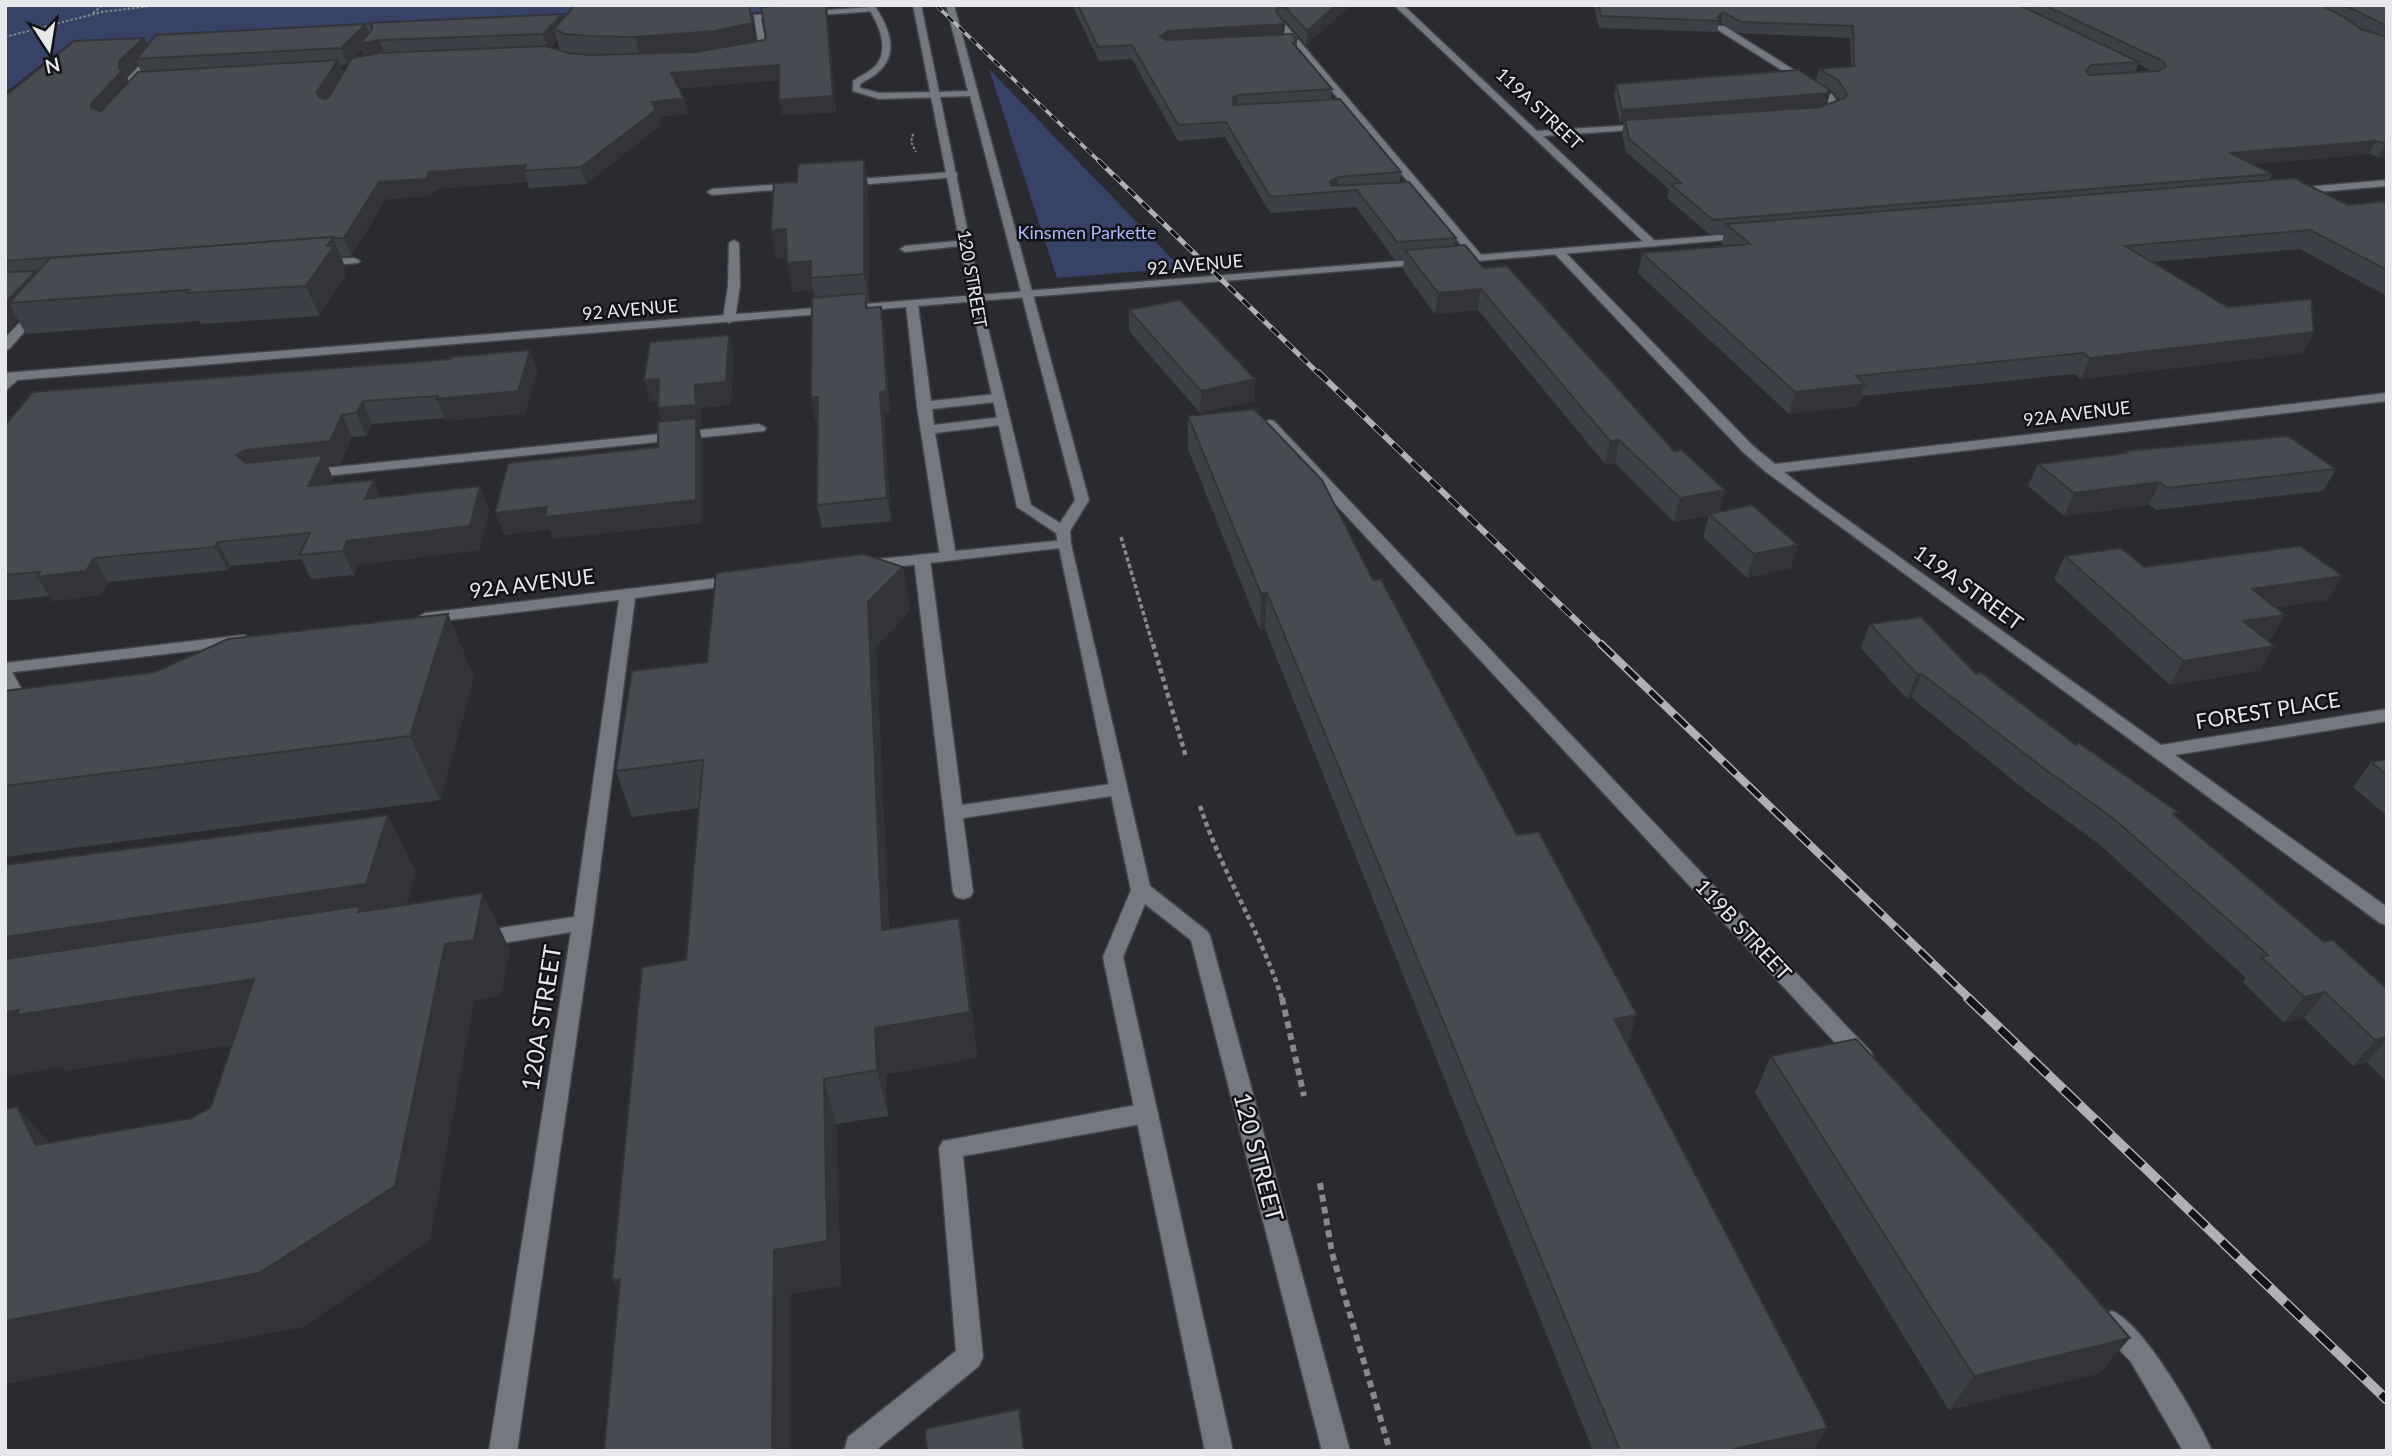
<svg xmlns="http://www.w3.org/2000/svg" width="2392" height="1456" font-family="Lato,sans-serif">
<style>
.green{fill:#384166}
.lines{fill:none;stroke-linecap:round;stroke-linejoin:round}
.service-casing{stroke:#44464c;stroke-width:3}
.minor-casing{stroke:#44464c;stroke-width:3}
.tertiary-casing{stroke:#44464c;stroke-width:3}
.secondary-casing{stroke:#44464c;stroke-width:3}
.path-far3{stroke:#87898e;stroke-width:2;stroke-dasharray:2.5 2;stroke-linecap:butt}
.path-far2{stroke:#87898e;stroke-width:3.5;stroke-dasharray:4.5 2.5;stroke-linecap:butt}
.path-far1{stroke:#87898e;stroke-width:4.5;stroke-dasharray:5 3.5;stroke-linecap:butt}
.path{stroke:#87898e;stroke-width:6;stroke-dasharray:7 5;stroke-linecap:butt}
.service{fill:#767881;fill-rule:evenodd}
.minor{fill:#767881;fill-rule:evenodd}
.tertiary{fill:#767881;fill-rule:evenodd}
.secondary{fill:#767881;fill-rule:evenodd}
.rail-far4-casing{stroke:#afb1b5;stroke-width:3.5}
.rail-far3-casing{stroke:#afb1b5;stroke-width:5}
.rail-far2-casing{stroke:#afb1b5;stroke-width:6}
.rail-far1-casing{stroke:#afb1b5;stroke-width:8}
.rail-casing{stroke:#afb1b5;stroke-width:10}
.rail-far4{stroke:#121316;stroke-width:2.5;stroke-dasharray:8;stroke-linecap:butt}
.rail-far3{stroke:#121316;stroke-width:3.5;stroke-dasharray:10;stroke-linecap:butt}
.rail-far2{stroke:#121316;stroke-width:4.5;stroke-dasharray:13;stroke-linecap:butt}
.rail-far1{stroke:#121316;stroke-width:5;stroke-dasharray:17;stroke-linecap:butt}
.rail{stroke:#121316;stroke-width:7;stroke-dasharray:22;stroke-linecap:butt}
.wall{fill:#3e4047;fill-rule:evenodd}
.shaded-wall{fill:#323439}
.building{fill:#484a52;stroke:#323439;stroke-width:2}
.labels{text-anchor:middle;stroke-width:5;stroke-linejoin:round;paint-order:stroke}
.far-street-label{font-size:18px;fill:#e6e8ec;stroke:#121316}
.far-park-label{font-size:18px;fill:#a9bafe;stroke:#121316}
.street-label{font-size:21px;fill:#e6e8ec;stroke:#121316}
.near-street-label{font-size:24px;fill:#e6e8ec;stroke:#121316}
</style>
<rect width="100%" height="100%" fill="#292b31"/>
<g class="green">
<polygon points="5,5 825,5 827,8 56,53 5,93"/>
<polygon points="989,69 1181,268 1057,278"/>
</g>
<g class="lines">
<g class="service-casing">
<g id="service">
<polygon points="873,7 876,11 761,19 767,50 753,56 749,54 759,49 754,15"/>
<polygon points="1278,23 1284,23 1482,256 1482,260 1474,260 1278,27"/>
<polygon points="154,50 161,52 137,79 144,81 144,85 128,82 128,78"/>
<polygon points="953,172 957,173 957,177 845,186 840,183 845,180"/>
<polygon points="796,183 800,184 800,188 712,195 707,192 712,189"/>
<polygon points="734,240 739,243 740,286 735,319 729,323 723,319 728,286 729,243"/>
<polygon points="966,240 971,243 970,245 905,252 900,249 905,246"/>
<polygon points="354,258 360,261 358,263 319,266 313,263 319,260"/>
<polygon points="912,301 918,305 931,401 996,394 1002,398 996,402 932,409 934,425 1002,417 1009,421 1002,425 935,433 956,556 948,561 940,556 917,406 906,305"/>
<polygon points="33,309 43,311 9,349 5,350 5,338"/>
<polygon points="759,424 766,428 764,431 306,478 299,474 306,470"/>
<polygon points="922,554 930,559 962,805 1118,783 1124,785 1127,789 1124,793 1118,795 963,818 973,892 970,897 963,899 956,897 953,892 914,559"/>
<path d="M5 669 11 670 22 690 30 712 27 716H15C7 701 5 686 5 669Z"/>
<polygon points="1147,1103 1155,1106 1158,1113 1155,1120 1147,1123 963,1156 983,1357 979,1366 875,1451 844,1451 848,1437 956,1351 939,1148 943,1141"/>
</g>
</g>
<g class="minor-casing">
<g id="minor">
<path d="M866 5H874C886 22 899 49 883 67 877 75 868 79 860 84V88L880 93 936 92 940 95 939 97 879 99 853 91V81C860 76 871 72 877 64 890 47 877 20 866 5Z"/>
<polygon points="1394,5 1403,5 1537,131 1650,124 1652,126 1647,129 1543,136 1656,242 1656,246 1648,246"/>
<polygon points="1718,26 1724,26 1832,94 1841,108 1818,115 1818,111 1831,107 1826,98 1718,30"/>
<polygon points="1554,249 1562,249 1753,446 1775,464 2387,393 2387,401 1784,472 1817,498 2161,745 2387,709 2387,721 2175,755 2387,907 2387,925 2380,923 1766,472 1743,452 1554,253"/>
<polygon points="15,373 21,377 5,391 5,380"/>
<polygon points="1269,420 1274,421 1871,1052 1874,1058 1871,1064 1863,1067 1855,1064 1264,427 1262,424"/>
<polygon points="1064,540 1071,544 1069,547 869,570 861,565 869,560"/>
<polygon points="737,576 742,578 745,581 742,584 635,598 593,923 517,1451 489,1451 571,932 479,947 472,945 469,939 472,933 479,931 574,917 619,600 425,623 417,618 425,613"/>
<polygon points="244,635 252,640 250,644 5,673 5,663"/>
<path d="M2112 1311C2143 1323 2198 1418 2212 1451H2183L2131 1362 2103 1332 2099 1323 2103 1314Z"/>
</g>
</g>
<g class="tertiary-casing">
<g id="tertiary">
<polygon points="2387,180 2387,186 2294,194 2289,191 2294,188"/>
<polygon points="1746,233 1750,234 1750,238 1453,263 1447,260 1453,257"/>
<polygon points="1425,259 1429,260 1429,264 5,381 5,373"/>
</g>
</g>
<g class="secondary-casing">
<path id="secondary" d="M913 5H921L939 92 968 91 946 5H954L1089 500 1070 531 1071 544 1150 886 1207 931 1210 936 1350 1451H1322L1191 940 1145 904 1123 957 1233 1451H1205L1103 957 1131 890 1056 533 1017 507 975 320ZM970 96 1075 500 1060 523 1031 505 986 320 940 97Z"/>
</g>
<g class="path-far3">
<polyline points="93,13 103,5"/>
<polyline points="5,37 102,12 159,5"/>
<polyline points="913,134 911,142 916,152"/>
</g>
<polyline class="path-far2" points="1121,537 1153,646"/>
<g class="path-far1">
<polyline points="1153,644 1186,757"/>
<path d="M1200 806C1222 873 1261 932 1282 999"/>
</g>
<g class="path">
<polyline points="1282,998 1304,1096"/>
<polyline points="1320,1183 1332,1253 1390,1451"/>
</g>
<use href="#service" class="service"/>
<use href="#minor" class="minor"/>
<use href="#tertiary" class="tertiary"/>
<use href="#secondary" class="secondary"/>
<g class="rail-far4-casing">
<polyline id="rail-far4" points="936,5 1101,163"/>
</g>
<g class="rail-far3-casing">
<polyline id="rail-far3" points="1099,161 1319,374"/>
</g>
<g class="rail-far2-casing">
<polyline id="rail-far2" points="1318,372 1603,646"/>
</g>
<g class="rail-far1-casing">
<polyline id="rail-far1" points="1601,644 1970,999"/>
</g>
<g class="rail-casing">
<polyline id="rail" points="1968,998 2387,1400"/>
</g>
<use href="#rail-far4" class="rail-far4"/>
<use href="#rail-far3" class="rail-far3"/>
<use href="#rail-far2" class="rail-far2"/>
<use href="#rail-far1" class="rail-far1"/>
<use href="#rail" class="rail"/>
</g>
<g class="wall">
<polygon points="1072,5 1348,5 1347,8 1306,45 1286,21 1283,21 1285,24 1284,34 1297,39 1297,48 1332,89 1331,99 1401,172 1400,182 1456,238 1455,246 1484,268 1674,451 1725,490 1719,512 1798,545 1791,568 1747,578 1703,537 1709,515 1674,522 1615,463 1605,464 1478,310 1435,314 1403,270 1404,259 1395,260 1356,207 1270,213 1225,137 1178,141 1132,59 1099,61"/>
<path d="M1594 5H2387V157H2378L2369 154 2253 164 2272 174 2269 180 2348 205 2387 201V296L2300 249 2153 262 2228 307 2314 332 2303 353 2081 379 2074 374 1862 396 1858 406 1789 414 1638 273 1642 253 1724 246 1722 244 1724 233 1709 234 1667 198 1669 189 1626 152 1622 133 1624 122H1620L1614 96 1616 84 1816 80 1819 69 1851 66 1850 38 1738 33 1721 23 1718 26 1717 32 1599 28ZM2138 64 2154 72 2135 73ZM1828 89 1834 93 1839 100 1827 104ZM1823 106 1820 107 1755 111Z"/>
<path d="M563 14 564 18 755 41 764 40 828 17 836 112 782 115 779 80 679 88 684 98 687 114 658 117 660 126 586 184 529 188 528 182 435 189 431 196 386 199 351 256H341L345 267 343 269 346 275 319 316 201 324 200 321 26 334 18 320 5 334V96L148 45 366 24 369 33 370 32 367 23ZM557 41 560 50 551 47ZM362 49 364 56 353 58ZM350 61 343 74 340 65 347 64ZM138 65 141 72 129 82 126 76Z"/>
<polygon points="864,160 868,186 869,303 867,303 868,308 881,307 884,328 890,414 884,414 891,521 822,528 817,505 818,420 815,420 811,398 815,297 813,290 793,292 787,257 776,258 771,230 797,182"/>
<polygon points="1129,310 1255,401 1200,413 1129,331"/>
<polygon points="530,350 537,371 525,413 445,421 444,418 372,424 366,436 352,437 340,464 327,465 333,478 330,484 382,497 480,486 489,510 479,550 358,565 354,575 311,579 301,559 230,566 228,570 108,582 101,595 52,601 49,596 5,601 5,425 451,359"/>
<polygon points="1188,416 1373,580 1517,835 1628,1045 1813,1451 1593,1451 1265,629 1260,630 1188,449"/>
<polygon points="2125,451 2336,469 2323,491 2156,510 2149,505 2064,516 2028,486 2038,464 2124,453"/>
<polygon points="2065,556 2144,567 2343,576 2328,600 2276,607 2285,615 2271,638 2266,639 2261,670 2170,685 2054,579"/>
<polygon points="903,567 910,610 876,647 889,929 959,918 967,964 977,1058 885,1074 888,1116 836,1124 841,1285 790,1294 686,960 699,808 632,817 616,771 707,662"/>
<polygon points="448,614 474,677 440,800 5,857 5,691 155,672"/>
<polygon points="1870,624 1976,674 2175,816 2324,942 2387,989 2387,1082 2367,1062 2353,1066 2304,1018 2284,1023 2243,982 2246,978 2099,844 2025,790 1912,698 1907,699 1861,648"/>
<polygon points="2387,759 2387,816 2353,787 2371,762"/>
<polygon points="1771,1056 2100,1373 1949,1410 1755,1093"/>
</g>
<g class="shaded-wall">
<polygon points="749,5 756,47 641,61 636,37"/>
<polygon points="826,5 828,17 836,112 782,115 779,100"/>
<polygon points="1036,5 1071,5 1036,8"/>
<polygon points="1336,5 1348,5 1347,8 1306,45 1307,31"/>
<polygon points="1278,7 1278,20 1285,24 1284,38 1167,45 1160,37 1167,31 1276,11"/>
<polygon points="1723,12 1721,23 1718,26 1719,21 1718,17"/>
<polygon points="563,14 567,30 554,29 557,41 548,50 543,34"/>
<polygon points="366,24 371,40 379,40 385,56 366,61 362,49 347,64 341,48"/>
<polygon points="144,38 151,52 136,59 138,65 126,76 130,85 99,124 91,108 91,104 119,68 119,61"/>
<polygon points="338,60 343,75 324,111 317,92"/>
<polygon points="779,65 782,80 674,89 671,73"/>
<polygon points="1830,93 1827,105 1620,122 1622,110"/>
<polygon points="1238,95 1238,110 1233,112 1233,97"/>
<polygon points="684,98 687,114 658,117 660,126 586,184 581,167 652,102"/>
<polygon points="2376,141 2369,154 2225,167 2231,153"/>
<polygon points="2385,144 2387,144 2387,157 2378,157"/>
<polygon points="864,160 868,186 869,303 864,274"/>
<polygon points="526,165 524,171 528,182 435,189 431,196 386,199 351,256 344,238 379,182 429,172"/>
<polygon points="1338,177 1337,192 1330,192 1330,182"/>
<polygon points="786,229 791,257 776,258 771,230"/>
<polygon points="333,237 345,267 343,269 346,275 319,316 306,286"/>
<polygon points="811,261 811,278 813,290 793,292 787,263"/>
<polygon points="36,271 46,289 9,303 18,320 5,334 5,303"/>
<polygon points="1481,289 1478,310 1435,314 1438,293"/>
<polygon points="881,307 884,328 890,414 884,414 891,521 887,498 880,392"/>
<polygon points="2314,332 2303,353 2081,379 2090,358"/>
<polygon points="729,335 734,356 731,405 701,408 702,427 699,427 702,440 702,523 553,539 549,530 504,535 495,513 547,507 696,500 664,431 658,408 695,385"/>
<polygon points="530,350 537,371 525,413 445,421 437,399"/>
<polygon points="659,379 664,401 650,402 644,380"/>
<polygon points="1255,379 1255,401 1200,413 1201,391"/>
<polygon points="1865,384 1858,406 1789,414 1795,392"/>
<polygon points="818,397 822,420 815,420 811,398"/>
<polygon points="363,401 372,424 366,436 357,413"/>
<polygon points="342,415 352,437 340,464 327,465 333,478 319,509 257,472 236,455 246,450"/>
<polygon points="1619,440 1615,463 1605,464 1610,441"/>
<polygon points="374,480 384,503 365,499"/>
<polygon points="2160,482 2149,505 2064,516 2074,493"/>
<polygon points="480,486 489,510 479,550 358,565 354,575 343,551 347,541"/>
<polygon points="1725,490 1719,513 1709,514 1709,515 1674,522 1680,498"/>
<polygon points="218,542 230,566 228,570 215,547"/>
<polygon points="1798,545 1791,568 1747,578 1754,554"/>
<polygon points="94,558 108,582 101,595 52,601 37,577"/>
<polygon points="903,567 910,610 876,647 891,976 882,930 868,602"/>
<polygon points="2343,576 2328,600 2239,613 2252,589"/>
<polygon points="1267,593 1265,629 1260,630 1261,594"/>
<polygon points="448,614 474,677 440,800 410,736"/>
<polygon points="2285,615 2271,638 2229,645 2243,621"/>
<polygon points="2275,646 2261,670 2170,685 2183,661"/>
<polygon points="1917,674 1922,674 1912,698 1907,699"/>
<polygon points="388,815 416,872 397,941 5,1000 5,937"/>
<polygon points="483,893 510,950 501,996 474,1001 430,1241 303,1327 5,1384 5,1321 445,944"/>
<polygon points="959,918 967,964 977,1058 885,1074 888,1116 877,1070 875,1028"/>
<polygon points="254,979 291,1036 65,1071 61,1067 5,1077 5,1012"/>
<polygon points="2325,992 2304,1018 2284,1023 2304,997"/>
<polygon points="1637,1015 1625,1052 1614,1019"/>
<polygon points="2387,1037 2387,1040 2367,1062 2353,1066 2375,1040"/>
<polygon points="824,1079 836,1124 841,1285 790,1294 790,1451 772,1451 774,1250"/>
<polygon points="17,1107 67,1163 36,1145"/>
<polygon points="620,1279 634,1324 612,1280"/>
<polygon points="2130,1338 2100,1373 1949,1410 1974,1376"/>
<polygon points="1019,1409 1023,1432 1025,1451 1024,1451"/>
<polygon points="1828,1428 1813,1451 1725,1451"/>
</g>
<g class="building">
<polygon points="587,5 749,5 752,23 715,31 636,37 588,36 565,34 554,29 574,6"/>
<polygon points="792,5 826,5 833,96 779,100 779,65 671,73 684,98 652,102 656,110 581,167 524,171 526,165 429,172 426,179 379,182 344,238 332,238 333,237 5,261 5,96 74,41 144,38 119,61 119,68 123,70 91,104 91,108 101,111 138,72 338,60 317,92 318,96 325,99 329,97 352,58 380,53 546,46 568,53 591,55 696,52 764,40 766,37 761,7"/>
<polygon points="1078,5 1336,5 1307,31 1286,8 1278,7 1276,11 1285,24 1167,31 1160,37 1167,40 1292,34 1297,39 1293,43 1332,89 1238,95 1233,97 1233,105 1340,99 1401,172 1338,177 1330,182 1332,186 1409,182 1456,238 1397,242 1357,190 1270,197 1226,122 1178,125 1132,45 1098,47"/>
<polygon points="1599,5 2019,5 2139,62 2091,65 2086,71 2089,75 2159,71 2166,66 2163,61 2044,5 2321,5 2344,17 2361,29 2387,37 2387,144 2376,141 2231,153 2272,174 1713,220 1670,184 1681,183 1629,139 1625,120 1820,107 1845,98 1847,94 1838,80 1819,69 1854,66 1853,26 1741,22 1723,12 1718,17 1719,21 1601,16"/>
<polygon points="2344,5 2387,5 2387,26 2348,7"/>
<polygon points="563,14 543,34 379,40 360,44 372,29 372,25 367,23"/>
<polygon points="366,24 341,48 136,59 156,35"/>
<polygon points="1799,70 1827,88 1830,93 1622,110 1616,84"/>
<polygon points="864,160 864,274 811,278 811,261 787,263 786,229 771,230 774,183 797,182 798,164"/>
<polygon points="2294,178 2348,205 2387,201 2387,270 2310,230 2125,246 2228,307 2311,299 2314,332 2090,358 2083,353 1856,376 1865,384 1795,392 1642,253 1750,244 1726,224"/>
<polygon points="333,237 327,246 334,246 306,286 187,293 189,290 9,303 50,258"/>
<polygon points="1465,245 1484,268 1507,266 1674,451 1682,450 1725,490 1680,498 1619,440 1610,441 1481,289 1438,293 1405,250"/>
<polygon points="36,271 5,303 5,272"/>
<polygon points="866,293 866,308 881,307 887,391 880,392 887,498 817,505 818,397 811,398 812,298"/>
<polygon points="1180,300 1255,379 1201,391 1129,310"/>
<polygon points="729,335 726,382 695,385 696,405 658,408 659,379 644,380 650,342"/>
<polygon points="530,350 518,391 437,399 438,396 363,401 357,413 342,415 330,441 246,450 236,455 246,463 323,455 308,486 374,480 365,499 480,486 470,526 347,541 343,551 299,555 310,533 218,542 215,547 94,558 86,571 37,577 40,572 5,575 5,425 33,392 451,359 452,357"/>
<polygon points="1254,409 1322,480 1373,580 1381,579 1517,835 1539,832 1637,1015 1614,1019 1828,1428 1725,1451 1620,1451 1267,593 1261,594 1188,416"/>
<polygon points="696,418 696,500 545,517 547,507 495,513 508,463 658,447 658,422"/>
<polygon points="2288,436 2336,469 2167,488 2160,482 2074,493 2038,464 2127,453 2125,451"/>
<polygon points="1752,505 1798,545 1754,554 1709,514"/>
<polygon points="2300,546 2343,576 2252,589 2285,615 2243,621 2275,646 2183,661 2065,556 2121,548 2144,567"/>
<polygon points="863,554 903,567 868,602 882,930 959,918 970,1012 875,1028 877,1070 824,1079 827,1241 774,1250 772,1451 604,1451 620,1279 612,1280 642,967 686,960 703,760 616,771 632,671 707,662 716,573"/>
<polygon points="448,614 410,736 5,786 5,691 155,672 228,639"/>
<polygon points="1921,617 1976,674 1980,672 2076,745 2079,743 2178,812 2173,814 2324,942 2333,940 2387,989 2387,1037 2375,1040 2325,992 2304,997 2261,957 2268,955 2114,819 2038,764 1922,674 1917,674 1870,624"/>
<polygon points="2387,759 2387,775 2371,762"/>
<polygon points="388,815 366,884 5,937 5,865"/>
<polygon points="483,893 474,940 445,944 395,1186 259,1273 5,1321 5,1109 17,1107 36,1145 192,1118 211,1107 254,979 17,1015 19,1010 5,1012 5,959 360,906 358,912"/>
<polygon points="1856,1039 2060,1257 2130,1338 1974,1376 1771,1056"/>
<polygon points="1019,1409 1024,1451 927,1451 925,1429"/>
</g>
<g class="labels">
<g class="far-street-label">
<text transform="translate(1539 109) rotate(43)" y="6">119A STREET</text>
<text transform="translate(1195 265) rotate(-5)" y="6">92 AVENUE</text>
<text transform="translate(972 279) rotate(80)" y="6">120 STREET</text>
<text transform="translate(630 310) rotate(-5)" y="6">92 AVENUE</text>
<text transform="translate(2077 414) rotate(-7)" y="6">92A AVENUE</text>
</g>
<g class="far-park-label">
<text x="1087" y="239">Kinsmen Parkette</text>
</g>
<g class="street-label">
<text transform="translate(532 584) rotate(-7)" y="7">92A AVENUE</text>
<text transform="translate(1968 588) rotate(36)" y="7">119A STREET</text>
<text transform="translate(2268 711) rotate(-9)" y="7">FOREST PLACE</text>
<text transform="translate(1743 930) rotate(47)" y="7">119B STREET</text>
</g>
<g class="near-street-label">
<text transform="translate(542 1018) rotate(-81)" y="8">120A STREET</text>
<text transform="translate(1258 1157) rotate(75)" y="8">120 STREET</text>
</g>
</g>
<rect width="2392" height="1456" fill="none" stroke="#e6e8ec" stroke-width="14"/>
<g transform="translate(49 49) rotate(168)" stroke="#121316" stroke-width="5" paint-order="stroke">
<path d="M0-5L12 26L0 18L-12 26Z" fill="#e6e8ec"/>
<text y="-10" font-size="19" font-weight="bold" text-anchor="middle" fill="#e6e8ec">N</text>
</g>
</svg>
